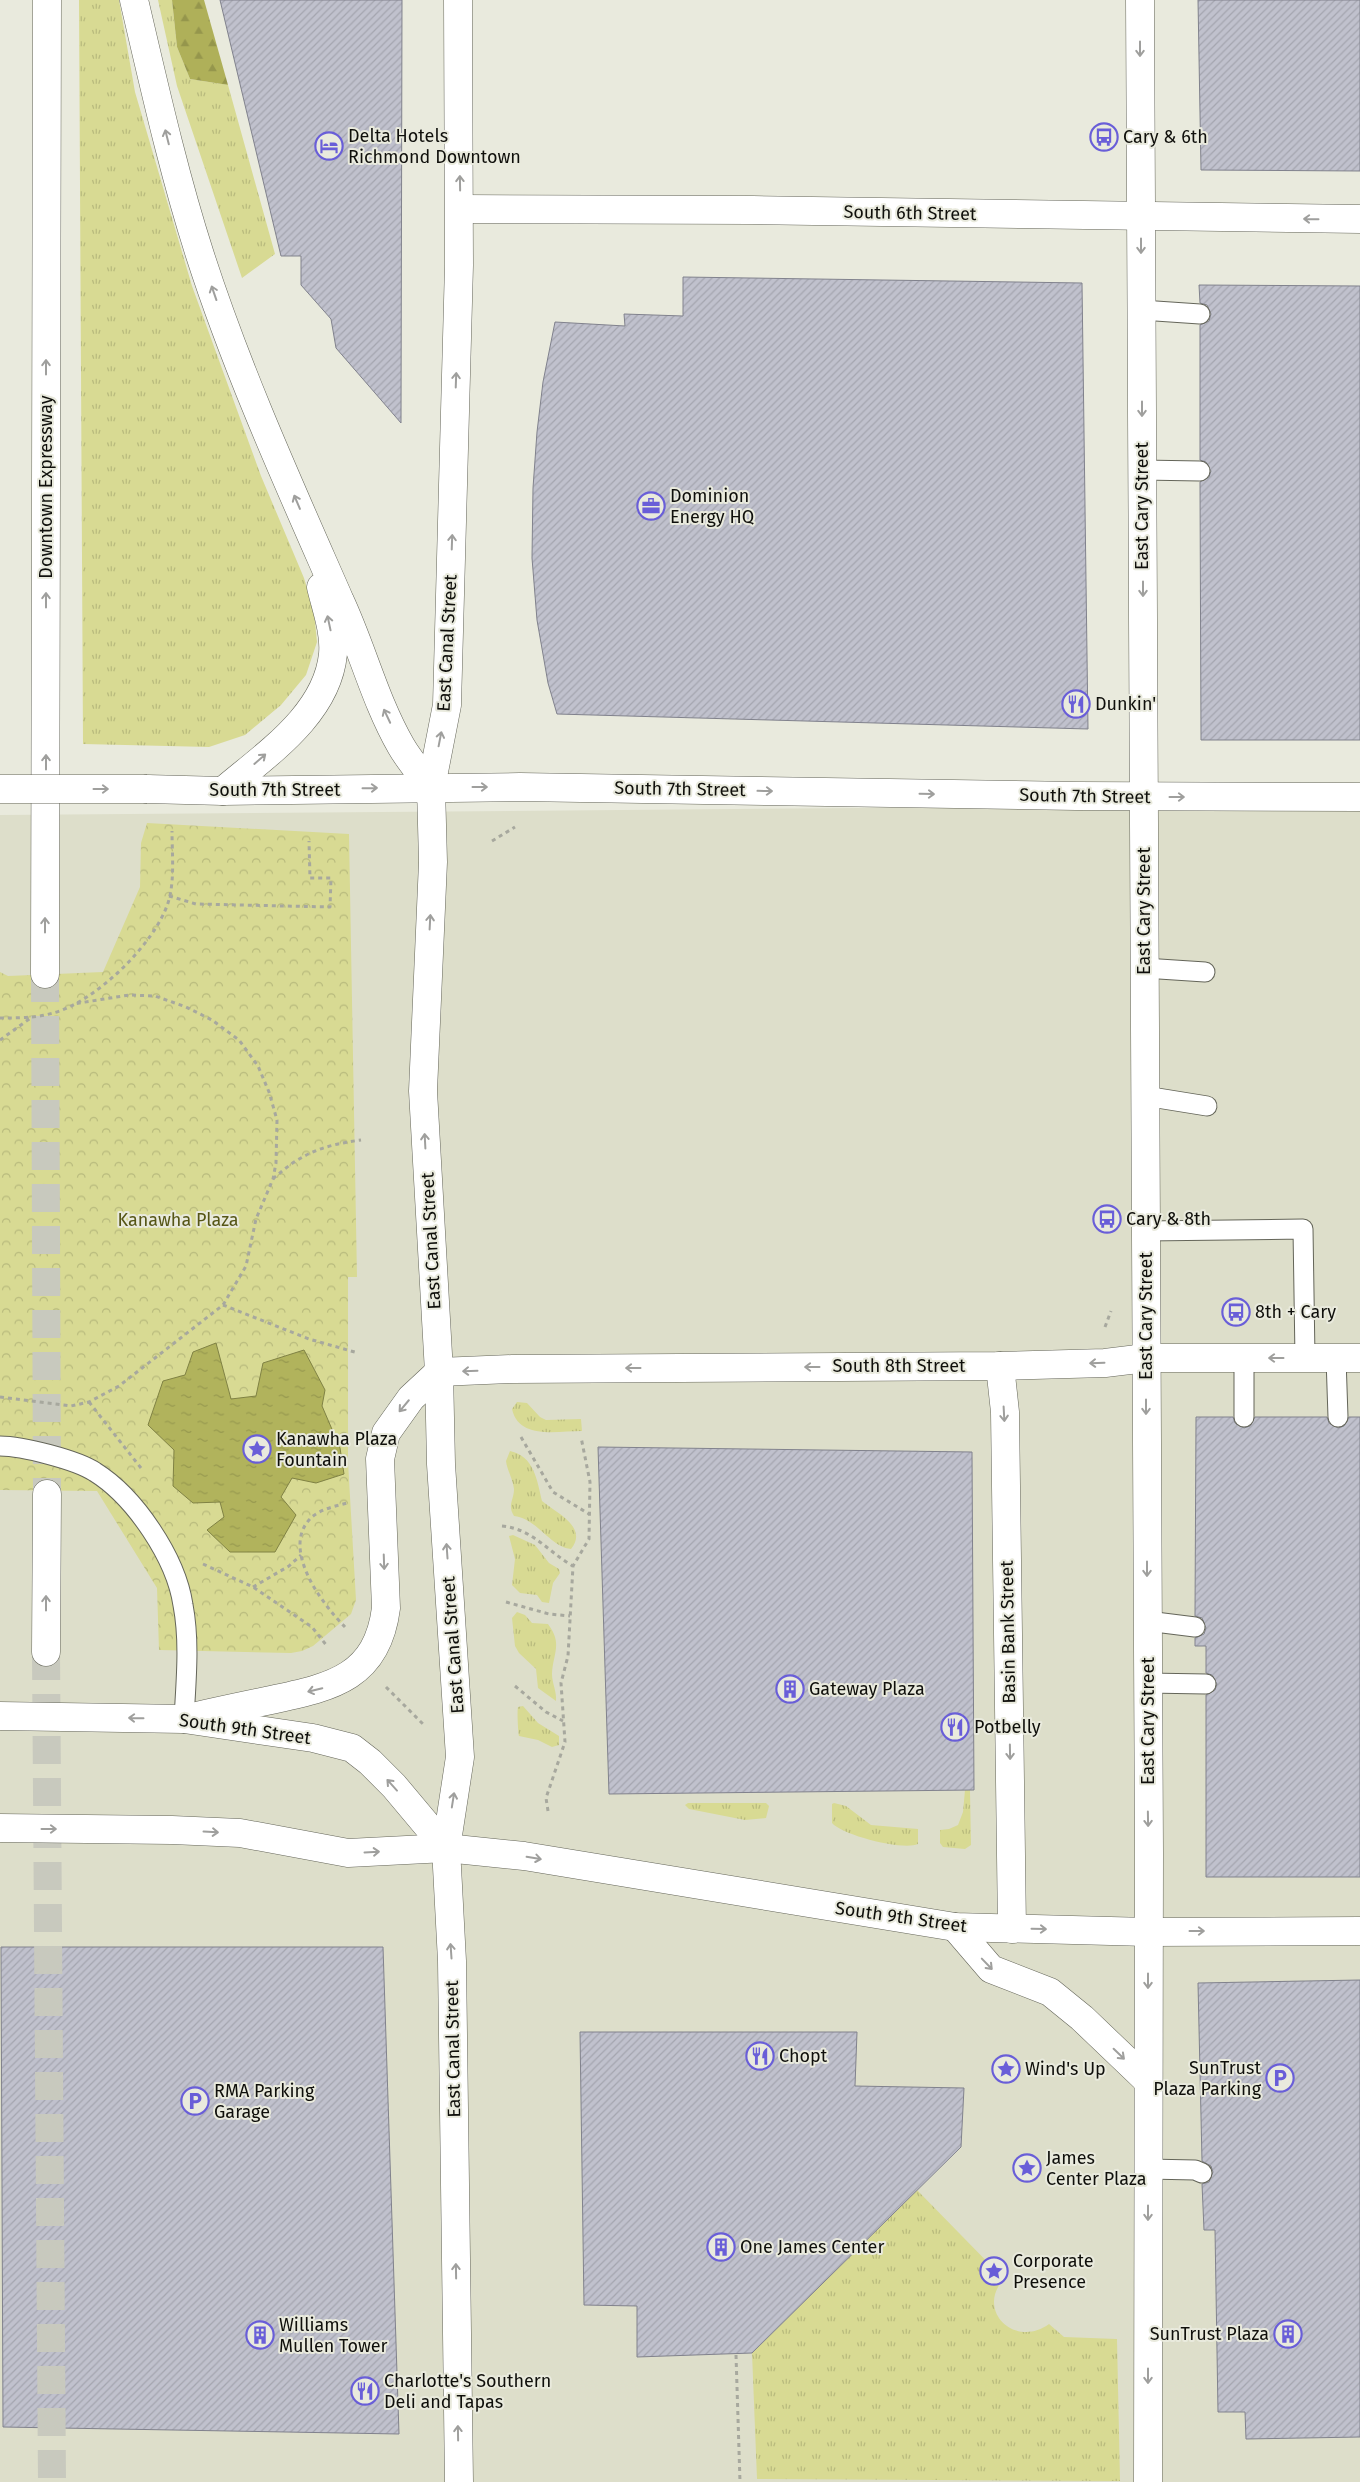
<svg xmlns="http://www.w3.org/2000/svg" width="1360" height="2482" font-family="'Fira Sans',sans-serif">
<style>
.built{fill:#dddeca}
.grass{fill:url(#grass-tufts)}
.forest{fill:url(#forest-firs)}
.park{fill:url(#park-crowns)}
.water{fill:url(#water-ripples);stroke:#808244}
.building{fill:url(#building-hatch);stroke:#81828d}
.lines{fill:none;stroke-linecap:round;stroke-linejoin:round}
.highway-tunnel{stroke:#c8c9be;stroke-width:28;stroke-dasharray:28 14;stroke-linecap:butt}
.lane-casing{stroke:#646559;stroke-width:21}
.street-casing{stroke:#646559;stroke-width:29}
.secondary-casing{stroke:#646559;stroke-width:29}
.primary-casing{stroke:#646559;stroke-width:29}
.highway-casing{stroke:#646559;stroke-width:29}
.path{stroke:#a7a89e;stroke-width:3;stroke-dasharray:4 4;stroke-linecap:butt}
.lane{stroke:#fff;stroke-width:19}
.street{stroke:#fff;stroke-width:28}
.secondary{stroke:#fff;stroke-width:28}
.primary{stroke:#fff;stroke-width:28}
.highway{stroke:#fff;stroke-width:28}
.secondary-bridge-casing{stroke:#646559;stroke-width:29;stroke-linecap:butt}
.secondary-bridge{stroke:#fff;stroke-width:28}
.oneway{stroke:#9f9f9d}
.labels{text-anchor:middle;stroke-width:4;stroke-linejoin:round;paint-order:stroke}
.poi-label{font-size:18px;fill:#0f0f0b;stroke:#e9eadd;text-anchor:start}
.street-label{font-size:18px;fill:#0f0f0b;stroke:#e9eadd}
.park-label{font-size:18px;fill:#565616;stroke:#e9eadd}
</style>
<defs>
<pattern id="grass-tufts" width="24" height="20" patternUnits="userSpaceOnUse" patternTransform="scale(1.25)"><rect width="24" height="20" fill="#d8da93"/><path d="M3 7l-1-3M5 7V3M7 7l1-3M15 17l-1-3M17 17v-4M19 17l1-3" fill="none" stroke="#b8ba7d"/></pattern>
<pattern id="forest-firs" width="22" height="20" patternUnits="userSpaceOnUse" patternTransform="scale(1.25)"><rect width="22" height="20" fill="#afb059"/><path d="M5 1l3.5 6h-7zM16 11l3.5 6h-7z" fill="#95964c"/></pattern>
<pattern id="park-crowns" width="20" height="18" patternUnits="userSpaceOnUse" patternTransform="scale(1.25)"><rect width="20" height="18" fill="#d8da93"/><path d="M2 6a3 3 0 1 1 6 0M12 15a3 3 0 1 1 6 0" fill="none" stroke="#b8ba7d"/></pattern>
<pattern id="water-ripples" width="26" height="14" patternUnits="userSpaceOnUse" patternTransform="scale(1.25)"><rect width="26" height="14" fill="#b1b35c"/><path d="M2 4q2-2 4 0t4 0M15 11q2-2 4 0t4 0" fill="none" stroke="#97994f"/></pattern>
<pattern id="building-hatch" width="6" height="6" patternUnits="userSpaceOnUse" patternTransform="scale(1.25)"><rect width="6" height="6" fill="#c0c1cd"/><path d="M-1 1l2-2M0 6l6-6M5 7l2-2" fill="none" stroke="#a4a5af"/></pattern>
</defs>
<rect width="100%" height="100%" fill="#e9eadd"/>
<polygon class="built" points="1360,804 1360,2482 0,2482 0,815"/>
<g class="grass">
<polygon points="79,0 119,0 135,92 192,286 261,476 304,578 314,612 317,642 306,675 281,705 245,735 209,747 83,744"/>
<polygon points="158,0 172,0 177,47 190,79 228,85 275,254 242,278 177,86"/>
<path d="M517 1402 527 1403 540 1417 546 1420 581 1419 582 1431C557 1431 519 1440 512 1409Z"/>
<path d="M510 1451C534 1456 537 1480 542 1501 555 1512 589 1527 571 1549 550 1547 538 1519 514 1516 507 1505 514 1500 514 1489 513 1479 507 1470 506 1461Z"/>
<polygon points="513,1535 535,1545 549,1563 559,1569 560,1573 553,1583 549,1603 542,1602 537,1595 520,1593 512,1585 515,1559 509,1536"/>
<path d="M517 1612 525 1615 532 1623 548 1624C563 1644 553 1653 552 1674 552 1683 557 1692 556 1701L538 1688 536 1669 519 1653 515 1646 512 1618Z"/>
<path d="M523 1706 538 1723 559 1736V1745L552 1747 538 1740 519 1736C518 1731 517 1710 518 1707Z"/>
<polygon points="965,1790 970,1790 971,1845 965,1849 943,1847 940,1843 940,1830 949,1829 958,1825 963,1812"/>
<polygon points="688,1803 766,1803 769,1806 766,1818 745,1820 689,1809 685,1805"/>
<path d="M834 1803 846 1806 871 1825 918 1829V1844C903 1851 842 1835 832 1823V1804Z"/>
<path d="M917 2190 1004 2279C975 2310 1015 2349 1049 2324L1064 2337 1117 2339 1120 2481 757 2479 752 2353Z"/>
</g>
<polygon class="forest" points="172,0 204,0 228,85 190,79 177,47"/>
<polygon class="park" points="147,823 349,834 357,1277 348,1277 348,1462 356,1600 351,1614 313,1646 302,1651 291,1653 159,1650 157,1588 97,1491 0,1490 0,972 8,976 103,972 140,887 141,843"/>
<polygon class="water" points="216,1343 231,1399 256,1396 263,1363 304,1350 325,1390 322,1406 340,1448 344,1474 316,1483 292,1478 281,1497 296,1515 275,1552 230,1552 207,1530 224,1517 220,1502 193,1503 173,1486 174,1450 148,1425 163,1381 185,1375 193,1352"/>
<g class="building">
<polygon points="220,0 402,0 401,423 336,348 331,319 301,285 301,256 281,256"/>
<polygon points="1198,0 1360,0 1360,171 1201,170"/>
<polygon points="683,277 1082,283 1088,729 557,714 548,683 537,620 532,558 533,488 537,432 543,382 555,322 625,326 624,314 683,316"/>
<polygon points="1199,285 1360,286 1360,740 1201,740 1200,482 1209,477 1211,471 1206,462 1200,460 1200,325 1209,321 1211,314 1207,305 1200,303"/>
<polygon points="1196,1417 1233,1417 1235,1423 1244,1428 1250,1426 1255,1417 1327,1417 1329,1423 1338,1428 1344,1426 1349,1417 1360,1417 1360,1877 1206,1877 1206,1695 1215,1690 1217,1684 1212,1675 1206,1673 1206,1646 1195,1646 1195,1638 1204,1634 1206,1628 1202,1618 1195,1616"/>
<polygon points="598,1447 972,1452 974,1790 609,1794"/>
<polygon points="1,1947 383,1947 399,2434 3,2427"/>
<polygon points="1360,1980 1360,2437 1246,2439 1245,2412 1218,2412 1215,2230 1204,2230 1202,2184 1209,2182 1213,2172 1211,2166 1202,2161 1198,1983"/>
<polygon points="580,2032 857,2032 855,2086 964,2088 961,2147 752,2353 637,2357 637,2306 584,2305"/>
</g>
<g class="lines">
<g class="highway-tunnel">
<polyline points="45,974 47,1494"/>
<polyline points="46,1652 52,2482"/>
</g>
<g class="lane-casing">
<g id="lane">
<polyline points="1141,310 1200,314"/>
<polyline points="1142,470 1200,471"/>
<polyline points="1144,968 1205,972"/>
<polyline points="1145,1096 1207,1106"/>
<polyline points="1145,1231 1303,1229 1305,1358"/>
<polyline points="1336,1358 1338,1417"/>
<polyline points="1244,1417 1244,1358"/>
<path d="M0 1446C22 1446 77 1460 95 1472 135 1497 176 1558 183 1605 190 1642 186 1681 184 1719"/>
<polyline points="1147,1621 1195,1627"/>
<polyline points="1147,1683 1206,1684"/>
<polyline points="1148,2169 1195,2170 1202,2173"/>
</g>
</g>
<g class="street-casing">
<polyline id="street" points="1000,1366 1005,1412 1012,1929"/>
</g>
<g class="secondary-casing">
<g id="secondary">
<polyline points="460,209 753,210 1360,219"/>
<polyline points="431,787 447,705 459,265 458,0"/>
<polyline points="147,789 223,791 520,787 1076,796 1360,797"/>
</g>
</g>
<g class="primary-casing">
<g id="primary">
<polyline points="1140,0 1149,1853 1148,2482"/>
<polyline points="431,787 433,862 423,1091 439,1372 441,1464 460,1757 446,1848 452,1961 459,2482"/>
<polyline points="439,1372 512,1369 1000,1366 1105,1363 1146,1358 1360,1358"/>
<polyline points="0,1716 184,1719 313,1738 352,1748 370,1762 394,1786 446,1848"/>
<path d="M184 1719C213 1712 242 1706 271 1700 330 1687 377 1679 386 1608L380 1459 386 1433 411 1398 439 1372"/>
<polyline points="0,1828 172,1830 240,1833 348,1853 446,1848 524,1856 955,1927 1148,1932 1360,1931"/>
<polyline points="955,1927 991,1969 1050,1992 1082,2018 1148,2081"/>
</g>
</g>
<g class="highway-casing">
<g id="highway">
<path d="M134 0C154 85 173 171 200 255 238 373 290 487 340 601 362 648 375 701 401 746 409 760 421 774 431 787"/>
<path d="M223 791C265 755 327 715 333 654 335 632 326 608 321 587"/>
<polyline points="45,974 47,0"/>
<polyline points="46,1652 47,1494"/>
</g>
</g>
<g class="path">
<polyline points="492,841 515,827"/>
<polyline points="169,896 196,904 330,907 331,878 310,878 309,841"/>
<path d="M0 1018C17 1018 36 1018 53 1013 95 1002 154 945 168 903 175 881 172 854 172 831"/>
<polyline points="0,1040 32,1017"/>
<path d="M273 1179C301 1153 324 1145 361 1140"/>
<polyline points="223,1305 309,1339 358,1353"/>
<polyline points="1105,1327 1111,1311"/>
<polyline points="0,1397 71,1406 89,1402 119,1386 223,1305 246,1266 256,1219 273,1179 276,1163 277,1120 269,1092 258,1066 239,1040 212,1020 186,1007 155,996 129,995 73,1004"/>
<polyline points="89,1402 141,1468"/>
<polyline points="521,1437 553,1492 589,1514"/>
<path d="M502 1526C533 1529 548 1552 573 1566"/>
<polyline points="203,1564 253,1587 312,1627 327,1646"/>
<polyline points="253,1587 289,1566 301,1555"/>
<polyline points="506,1602 549,1614 570,1616"/>
<path d="M345 1627C322 1604 279 1547 312 1517 321 1509 336 1506 347 1503"/>
<polyline points="515,1686 546,1712 563,1721"/>
<polyline points="386,1687 423,1724"/>
<polyline points="548,1811 546,1798 565,1742 561,1683 568,1656 573,1566 589,1539 590,1482 581,1437"/>
<polyline points="736,2355 740,2482"/>
</g>
<use href="#lane" class="lane"/>
<use href="#street" class="street"/>
<use href="#secondary" class="secondary"/>
<use href="#primary" class="primary"/>
<use href="#highway" class="highway"/>
<g class="secondary-bridge-casing">
<polyline id="secondary-bridge" points="0,789 147,789"/>
</g>
<use href="#secondary-bridge" class="secondary-bridge"/>
</g>
<defs><path id="oneway-shaft" d="M-6 0H5M1.5-3L5.5 0L1.5 3" fill="none" stroke-width="1.6" stroke-linecap="round" stroke-linejoin="round" transform="scale(1.25)"/></defs>
<g class="oneway">
<use href="#oneway-shaft" transform="translate(1140 49) rotate(90)"/>
<use href="#oneway-shaft" transform="translate(167 137) rotate(-104)"/>
<use href="#oneway-shaft" transform="translate(460 183) rotate(-91)"/>
<use href="#oneway-shaft" transform="translate(1311 219) rotate(-179)"/>
<use href="#oneway-shaft" transform="translate(1141 246) rotate(90)"/>
<use href="#oneway-shaft" transform="translate(214 293) rotate(-109)"/>
<use href="#oneway-shaft" transform="translate(46 367) rotate(-90)"/>
<use href="#oneway-shaft" transform="translate(456 380) rotate(-88)"/>
<use href="#oneway-shaft" transform="translate(1142 409) rotate(90)"/>
<use href="#oneway-shaft" transform="translate(297 502) rotate(-113)"/>
<use href="#oneway-shaft" transform="translate(452 542) rotate(-88)"/>
<use href="#oneway-shaft" transform="translate(1143 589) rotate(90)"/>
<use href="#oneway-shaft" transform="translate(46 600) rotate(-90)"/>
<use href="#oneway-shaft" transform="translate(329 623) rotate(-102)"/>
<use href="#oneway-shaft" transform="translate(387 716) rotate(-115)"/>
<use href="#oneway-shaft" transform="translate(440 739) rotate(-79)"/>
<use href="#oneway-shaft" transform="translate(260 759) rotate(-41)"/>
<use href="#oneway-shaft" transform="translate(46 762) rotate(-90)"/>
<use href="#oneway-shaft" transform="translate(480 787)"/>
<use href="#oneway-shaft" transform="translate(370 788) rotate(-1)"/>
<use href="#oneway-shaft" transform="translate(101 789)"/>
<use href="#oneway-shaft" transform="translate(765 791) rotate(1)"/>
<use href="#oneway-shaft" transform="translate(927 794) rotate(1)"/>
<use href="#oneway-shaft" transform="translate(1177 797)"/>
<use href="#oneway-shaft" transform="translate(430 922) rotate(-87)"/>
<use href="#oneway-shaft" transform="translate(45 925) rotate(-90)"/>
<use href="#oneway-shaft" transform="translate(425 1141) rotate(-93)"/>
<use href="#oneway-shaft" transform="translate(1276 1358) rotate(-180)"/>
<use href="#oneway-shaft" transform="translate(1097 1363) rotate(178)"/>
<use href="#oneway-shaft" transform="translate(812 1367) rotate(180)"/>
<use href="#oneway-shaft" transform="translate(633 1368) rotate(180)"/>
<use href="#oneway-shaft" transform="translate(470 1371) rotate(178)"/>
<use href="#oneway-shaft" transform="translate(404 1406) rotate(130)"/>
<use href="#oneway-shaft" transform="translate(1146 1407) rotate(90)"/>
<use href="#oneway-shaft" transform="translate(1004 1414) rotate(87)"/>
<use href="#oneway-shaft" transform="translate(447 1551) rotate(-94)"/>
<use href="#oneway-shaft" transform="translate(384 1562) rotate(88)"/>
<use href="#oneway-shaft" transform="translate(1147 1569) rotate(90)"/>
<use href="#oneway-shaft" transform="translate(46 1603) rotate(-90)"/>
<use href="#oneway-shaft" transform="translate(315 1690) rotate(167)"/>
<use href="#oneway-shaft" transform="translate(136 1718) rotate(-179)"/>
<use href="#oneway-shaft" transform="translate(1010 1752) rotate(89)"/>
<use href="#oneway-shaft" transform="translate(392 1785) rotate(-132)"/>
<use href="#oneway-shaft" transform="translate(453 1800) rotate(-81)"/>
<use href="#oneway-shaft" transform="translate(1148 1819) rotate(89)"/>
<use href="#oneway-shaft" transform="translate(49 1829)"/>
<use href="#oneway-shaft" transform="translate(211 1832) rotate(3)"/>
<use href="#oneway-shaft" transform="translate(372 1852) rotate(-3)"/>
<use href="#oneway-shaft" transform="translate(534 1858) rotate(9)"/>
<use href="#oneway-shaft" transform="translate(1039 1929) rotate(1)"/>
<use href="#oneway-shaft" transform="translate(1197 1931)"/>
<use href="#oneway-shaft" transform="translate(451 1951) rotate(-94)"/>
<use href="#oneway-shaft" transform="translate(987 1964) rotate(46)"/>
<use href="#oneway-shaft" transform="translate(1148 1981) rotate(90)"/>
<use href="#oneway-shaft" transform="translate(1119 2054) rotate(44)"/>
<use href="#oneway-shaft" transform="translate(1148 2213) rotate(90)"/>
<use href="#oneway-shaft" transform="translate(456 2271) rotate(-91)"/>
<use href="#oneway-shaft" transform="translate(1148 2376) rotate(90)"/>
<use href="#oneway-shaft" transform="translate(458 2433) rotate(-91)"/>
</g>
<defs>
<g id="bus-ring" transform="scale(1.4375)"><circle r="9.5" fill="#e9eadd" stroke="#695ed8" stroke-width="1.5"/><path d="M-5-6H5V4H4V6H2V4H-2V6H-4V4H-5ZM-3.5-4V0h7V-4ZM-3.5 1.2v1.5H-2V1.2ZM2 1.2v1.5H3.5V1.2Z" fill="#695ed8"/></g>
<g id="hotel-ring" transform="scale(1.4375)"><circle r="9.5" fill="#e9eadd" stroke="#695ed8" stroke-width="1.5"/><path d="M-6-4.5h1.5V1H6V5H4.5V3h-9V5H-6ZM-4 0a1.8 1.8 0 1 1 3.6 0ZM.5 0V-2.5h3Q6-2.5 6 0Z" fill="#695ed8"/></g>
<g id="office-ring" transform="scale(1.4375)"><circle r="9.5" fill="#e9eadd" stroke="#695ed8" stroke-width="1.5"/><path d="M-6-3h4V-5.5h4V-3h4V5H-6ZM-1-4.5V-3h2v-1.5ZM-6 0V1H6V0Z" fill="#695ed8"/></g>
<g id="restaurant-ring" transform="scale(1.4375)"><circle r="9.5" fill="#e9eadd" stroke="#695ed8" stroke-width="1.5"/><path d="M-5-6h1v4h1v-4h1v4h1v-4h1v5L-1.5 .5V6h-2V.5L-5-1ZM5-6V6H3V1.5H1.5Q1.5-4 5-6Z" fill="#695ed8"/></g>
<g id="sight-ring" transform="scale(1.4375)"><circle r="9.5" fill="#e9eadd" stroke="#695ed8" stroke-width="1.5"/><path d="M0-6L1.8-2.2L6-1.7L2.9 1.2L3.7 5.4L0 3.3L-3.7 5.4L-2.9 1.2L-6-1.7L-1.8-2.2Z" fill="#695ed8"/></g>
<g id="building-ring" transform="scale(1.4375)"><circle r="9.5" fill="#e9eadd" stroke="#695ed8" stroke-width="1.5"/><path d="M-4-6H4V6H1V3H-1V6H-4ZM-2.5-4.3h1.7v1.8h-1.7ZM.8-4.3h1.7v1.8H.8ZM-2.5-1h1.7V.8h-1.7ZM.8-1h1.7V.8H.8Z" fill="#695ed8"/></g>
<g id="parking-ring" transform="scale(1.4375)"><circle r="9.5" fill="#e9eadd" stroke="#695ed8" stroke-width="1.5"/><path d="M-3.5-5.5H1a3.5 3.5 0 0 1 0 7H-1V5.5H-3.5ZM-1-3.4V-.6H.8a1.4 1.4 0 0 0 0-2.8Z" fill="#695ed8"/></g>
</defs>
<g fill-rule="evenodd">
<use href="#bus-ring" x="1104" y="137"/>
<use href="#hotel-ring" x="329" y="146"/>
<use href="#office-ring" x="651" y="506"/>
<use href="#restaurant-ring" x="1076" y="704"/>
<use href="#bus-ring" x="1107" y="1219"/>
<use href="#bus-ring" x="1236" y="1312"/>
<use href="#sight-ring" x="257" y="1449"/>
<use href="#building-ring" x="790" y="1689"/>
<use href="#restaurant-ring" x="955" y="1727"/>
<use href="#restaurant-ring" x="760" y="2056"/>
<use href="#sight-ring" x="1006" y="2069"/>
<use href="#parking-ring" x="1280" y="2078"/>
<use href="#parking-ring" x="195" y="2101"/>
<use href="#sight-ring" x="1027" y="2168"/>
<use href="#building-ring" x="721" y="2247"/>
<use href="#sight-ring" x="994" y="2271"/>
<use href="#building-ring" x="1288" y="2334"/>
<use href="#building-ring" x="260" y="2335"/>
<use href="#restaurant-ring" x="365" y="2391"/>
</g>
<g class="labels">
<g class="poi-label">
<text x="348" y="142">Delta Hotels<tspan x="348" dy="21">Richmond Downtown</tspan></text>
<text x="1123" y="143">Cary &amp; 6th</text>
<text x="670" y="502">Dominion<tspan x="670" dy="21">Energy HQ</tspan></text>
<text x="1095" y="710">Dunkin'</text>
<text x="1126" y="1225">Cary &amp; 8th</text>
<text x="1255" y="1318">8th + Cary</text>
<text x="276" y="1445">Kanawha Plaza<tspan x="276" dy="21">Fountain</tspan></text>
<text x="809" y="1695">Gateway Plaza</text>
<text x="974" y="1733">Potbelly</text>
<text x="779" y="2062">Chopt</text>
<text x="1261" y="2074" text-anchor="end">SunTrust<tspan x="1261" dy="21">Plaza Parking</tspan></text>
<text x="1025" y="2075">Wind's Up</text>
<text x="214" y="2097">RMA Parking<tspan x="214" dy="21">Garage</tspan></text>
<text x="1046" y="2164">James<tspan x="1046" dy="21">Center Plaza</tspan></text>
<text x="740" y="2253">One James Center</text>
<text x="1013" y="2267">Corporate<tspan x="1013" dy="21">Presence</tspan></text>
<text x="279" y="2331">Williams<tspan x="279" dy="21">Mullen Tower</tspan></text>
<text x="1269" y="2340" text-anchor="end">SunTrust Plaza</text>
<text x="384" y="2387">Charlotte's Southern<tspan x="384" dy="21">Deli and Tapas</tspan></text>
</g>
<g class="street-label">
<text transform="translate(910 213) rotate(1)" y="6">South 6th Street</text>
<text transform="translate(46 487) rotate(-90)" y="6">Downtown Expressway</text>
<text transform="translate(1142 506) rotate(-90)" y="6">East Cary Street</text>
<text transform="translate(447 643) rotate(-87)" y="6">East Canal Street</text>
<text transform="translate(680 789) rotate(1)" y="6">South 7th Street</text>
<text x="275" y="796">South 7th Street</text>
<text transform="translate(1085 796) rotate(1)" y="6">South 7th Street</text>
<text transform="translate(1144 911) rotate(-90)" y="6">East Cary Street</text>
<text transform="translate(431 1241) rotate(-93)" y="6">East Canal Street</text>
<text transform="translate(1146 1316) rotate(-90)" y="6">East Cary Street</text>
<text x="899" y="1372">South 8th Street</text>
<text transform="translate(1008 1632) rotate(-91)" y="6">Basin Bank Street</text>
<text transform="translate(453 1645) rotate(-94)" y="6">East Canal Street</text>
<text transform="translate(1148 1721) rotate(-90)" y="6">East Cary Street</text>
<text transform="translate(245 1729) rotate(8)" y="6">South 9th Street</text>
<text transform="translate(901 1917) rotate(8)" y="6">South 9th Street</text>
<text transform="translate(453 2049) rotate(-91)" y="6">East Canal Street</text>
</g>
<g class="park-label">
<text x="178" y="1226">Kanawha Plaza</text>
</g>
</g>
</svg>
